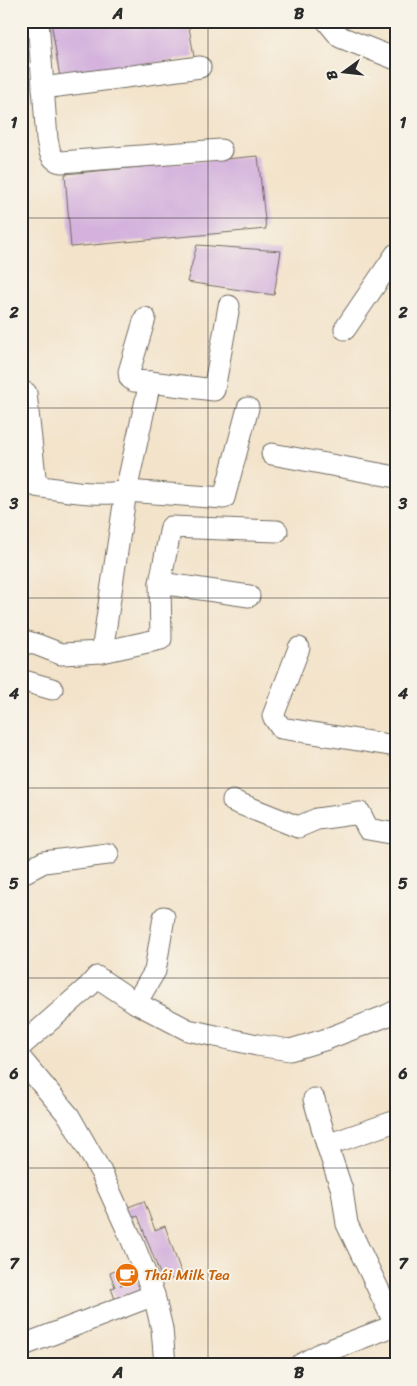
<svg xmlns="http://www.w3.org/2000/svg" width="417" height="1386" font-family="Sriracha,sans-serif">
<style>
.building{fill:#d4b2dd}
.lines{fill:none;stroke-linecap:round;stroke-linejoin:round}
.minor-casing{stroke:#716b63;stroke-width:23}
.minor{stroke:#fff;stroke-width:21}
.grid{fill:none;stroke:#2b2b2b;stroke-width:1;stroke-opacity:0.55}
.labels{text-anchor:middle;stroke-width:4;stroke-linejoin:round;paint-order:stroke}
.food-label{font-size:15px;fill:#c56008;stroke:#f7f3e8;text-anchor:start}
.neatline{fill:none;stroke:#2b2b2b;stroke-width:2}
.grid-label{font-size:16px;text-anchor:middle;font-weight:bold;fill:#2b2b2b}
</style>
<rect width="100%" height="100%" fill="#f7f3e8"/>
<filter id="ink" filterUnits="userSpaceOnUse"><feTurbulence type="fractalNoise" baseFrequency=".02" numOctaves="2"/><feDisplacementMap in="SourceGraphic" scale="10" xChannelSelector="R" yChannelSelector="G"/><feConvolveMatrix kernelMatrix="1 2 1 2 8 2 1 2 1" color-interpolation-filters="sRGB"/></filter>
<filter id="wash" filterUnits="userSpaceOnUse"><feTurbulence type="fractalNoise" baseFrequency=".0096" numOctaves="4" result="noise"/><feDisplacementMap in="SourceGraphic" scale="20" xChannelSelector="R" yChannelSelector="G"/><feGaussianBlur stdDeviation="1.12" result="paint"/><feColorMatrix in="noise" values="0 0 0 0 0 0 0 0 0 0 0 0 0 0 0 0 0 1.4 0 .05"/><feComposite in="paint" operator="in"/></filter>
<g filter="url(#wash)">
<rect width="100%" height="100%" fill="#f3e3ca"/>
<g id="blocks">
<g class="building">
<polygon points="51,21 188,21 194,57 60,78"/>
<polygon points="258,156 266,229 71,247 65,174"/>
<polygon points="197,245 281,251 274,295 187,282"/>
<polygon points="144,1201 155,1230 165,1226 182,1275 163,1282 138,1216 129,1219 123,1209"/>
<polygon points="128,1266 133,1279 120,1285 138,1279 143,1293 116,1302 111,1288 115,1287 110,1273"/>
</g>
</g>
</g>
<g filter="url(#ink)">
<use href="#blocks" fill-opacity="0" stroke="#716b63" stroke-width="1"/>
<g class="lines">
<g class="minor-casing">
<g id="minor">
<path d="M38 21 47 139C49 149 50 160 61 162L221 150"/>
<polyline points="327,21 340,37 396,59"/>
<polyline points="43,88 200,67"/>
<polyline points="145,318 129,372 130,378 134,381 150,382"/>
<polyline points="345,329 396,254"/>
<path d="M21 394 26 393 36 486C63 490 99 497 126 491L224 498 248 408"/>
<polyline points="272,454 396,477"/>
<polyline points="160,583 171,527 277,531"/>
<polyline points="21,640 38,645 61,654 102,652 161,639 160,583 249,596"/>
<polyline points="299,648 273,716 281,728 396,746"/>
<polyline points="102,652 126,491 150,382 214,390 229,306"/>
<polyline points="21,680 52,689"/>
<polyline points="233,801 298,827 317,819 360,813 368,829 396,834"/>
<polyline points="21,874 44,862 108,854"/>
<polyline points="136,1003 188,1030 257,1045 290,1050 324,1040 386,1016 396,1011"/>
<polyline points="21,1046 89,986 97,977 136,1003 155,971 164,917"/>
<polyline points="21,1059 69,1116 101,1172 131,1238 154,1295 162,1329 165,1365"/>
<polyline points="314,1099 327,1145 342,1190 347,1224 396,1326"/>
<polyline points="327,1145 396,1121"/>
<polyline points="21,1346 154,1295"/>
<polyline points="300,1365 322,1353 396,1325"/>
</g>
</g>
<use href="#minor" class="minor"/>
</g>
</g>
<path class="grid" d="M208 21V1365M21 218H396M21 408H396M21 598H396M21 788H396M21 978H396M21 1168H396"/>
<defs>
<g id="cafe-disc" transform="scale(1.25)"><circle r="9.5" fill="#e8710a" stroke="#f7f3e8"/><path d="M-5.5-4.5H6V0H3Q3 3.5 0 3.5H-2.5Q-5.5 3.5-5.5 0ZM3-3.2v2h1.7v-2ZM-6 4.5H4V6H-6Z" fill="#fff"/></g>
</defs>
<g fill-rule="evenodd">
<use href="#cafe-disc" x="127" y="1275"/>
</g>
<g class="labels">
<g class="food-label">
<text x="144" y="1280">Thái Milk Tea</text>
</g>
</g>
<rect width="417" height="1386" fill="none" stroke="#f7f3e8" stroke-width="55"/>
<g transform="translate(344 72) rotate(255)" stroke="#f7f3e8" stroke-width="4" paint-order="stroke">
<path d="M0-4L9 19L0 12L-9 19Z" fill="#2b2b2b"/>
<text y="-8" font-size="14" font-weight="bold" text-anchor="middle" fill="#2b2b2b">B</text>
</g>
<rect x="28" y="28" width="362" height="1330" class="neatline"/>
<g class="grid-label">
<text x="118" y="19">A</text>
<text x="299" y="19">B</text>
<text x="14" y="128">1</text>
<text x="403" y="128">1</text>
<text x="14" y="318">2</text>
<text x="403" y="318">2</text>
<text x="14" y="509">3</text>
<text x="403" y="509">3</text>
<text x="14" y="699">4</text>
<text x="403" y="699">4</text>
<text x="14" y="889">5</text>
<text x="403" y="889">5</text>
<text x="14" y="1079">6</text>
<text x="403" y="1079">6</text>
<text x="14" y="1269">7</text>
<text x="403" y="1269">7</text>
<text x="118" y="1378">A</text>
<text x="299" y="1378">B</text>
</g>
</svg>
